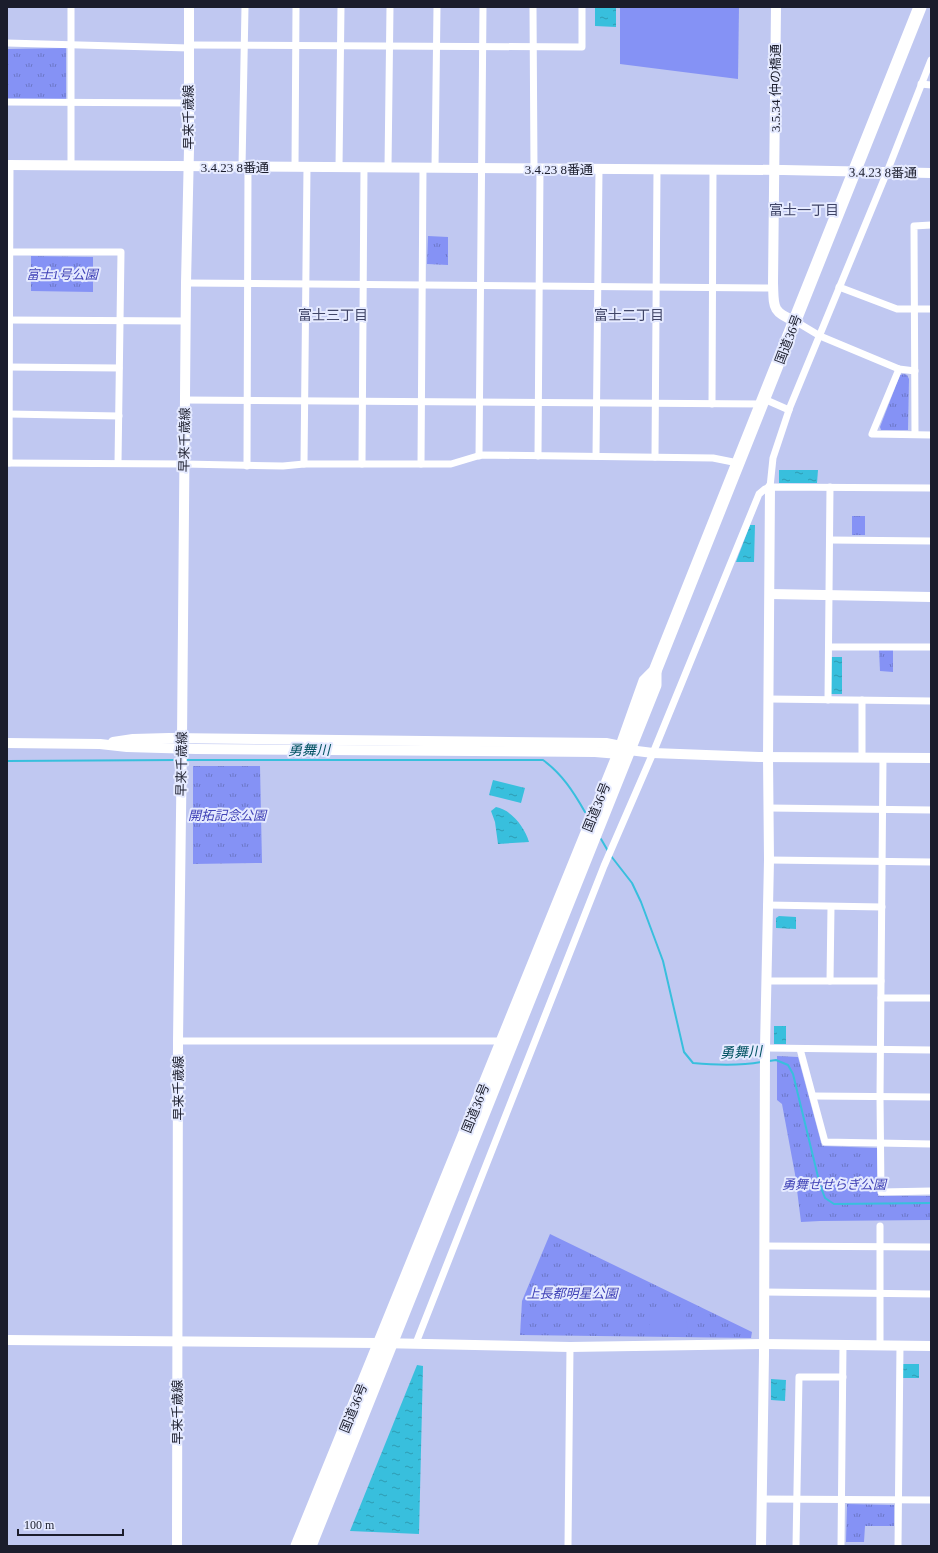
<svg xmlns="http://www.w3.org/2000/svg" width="938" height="1553" font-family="'Times New Roman','Noto Sans JP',serif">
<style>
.grass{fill:url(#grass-tufts)}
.garden{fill:#8592f5}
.water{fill:url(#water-ripples)}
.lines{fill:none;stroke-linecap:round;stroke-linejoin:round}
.stream{stroke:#38bfdd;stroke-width:2}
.street{stroke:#fff;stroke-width:7}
.secondary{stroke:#fff;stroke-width:10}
.highway{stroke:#fff;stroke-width:13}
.labels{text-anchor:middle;stroke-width:4;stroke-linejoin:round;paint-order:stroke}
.street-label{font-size:13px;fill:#1b1d2c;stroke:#e5eaff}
.park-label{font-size:13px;font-style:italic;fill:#4143b7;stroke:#e5eaff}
.neighbourhood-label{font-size:14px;fill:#404567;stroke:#e5eaff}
.water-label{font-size:14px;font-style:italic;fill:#025262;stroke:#e5eaff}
</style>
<defs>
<pattern id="grass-tufts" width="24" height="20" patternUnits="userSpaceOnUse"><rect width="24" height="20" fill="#8592f5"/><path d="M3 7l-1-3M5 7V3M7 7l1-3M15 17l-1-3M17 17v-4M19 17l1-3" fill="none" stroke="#6c77c7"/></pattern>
<pattern id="water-ripples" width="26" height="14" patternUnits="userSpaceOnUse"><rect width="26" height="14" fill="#38bfdd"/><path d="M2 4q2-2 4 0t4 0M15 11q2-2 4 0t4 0" fill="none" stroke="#2e9bb3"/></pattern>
</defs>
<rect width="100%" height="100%" fill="#c0c8f1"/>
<g class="grass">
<polygon points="66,48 66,99 7,99 7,49"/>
<polygon points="428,236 448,237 448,265 427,264"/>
<polygon points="31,256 93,257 93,292 31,291"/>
<polygon points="904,374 907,375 909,379 908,430 881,430 880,427 900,375"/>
<rect x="852" y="516" width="13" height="19"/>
<polygon points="879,650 893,650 893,672 880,671"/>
<polygon points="193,766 260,766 262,863 193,864"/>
<polygon points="777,1056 798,1057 822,1146 877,1148 878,1196 931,1196 931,1220 820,1221 801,1222 795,1174 782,1104 777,1100"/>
<polygon points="550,1234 752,1332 751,1338 520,1335 522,1301"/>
<polygon points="847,1504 894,1505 894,1526 865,1526 864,1542 846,1542"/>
</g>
<g class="garden">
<polygon points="620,7 739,7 738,79 620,64"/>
<polygon points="649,1312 686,1312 688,1335 650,1334"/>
</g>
<g class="water">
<polygon points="595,7 616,7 616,27 595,26"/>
<polygon points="779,470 818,470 817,483 779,483"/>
<polygon points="750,525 755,525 754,562 736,562"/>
<rect x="830" y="657" width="12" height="37"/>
<polygon points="493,780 525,788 521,803 489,795"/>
<path d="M496 807C512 810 525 828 529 842L498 844 495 822 491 811Z"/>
<polygon points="779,916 796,917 796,929 776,928 776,918"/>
<rect x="774" y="1026" width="12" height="18"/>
<rect x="901" y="1364" width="18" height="14"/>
<polygon points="417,1365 423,1366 419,1534 350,1531"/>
<polygon points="771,1379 786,1380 785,1401 771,1400"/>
</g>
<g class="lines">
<g class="stream">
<path d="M184 760H543C562 774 573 791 585 812"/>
<polyline points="7,761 178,760"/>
<polyline points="601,839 608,851"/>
<path d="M611 856 632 883 641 902 663 961 684 1052 693 1063C715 1065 739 1066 761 1062"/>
<polyline points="769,1061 776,1060 788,1065 793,1074 820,1185 825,1198 834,1204 931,1203"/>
</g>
<g class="street">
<polyline points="533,7 534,169"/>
<polyline points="7,43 189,48"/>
<polyline points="188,45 582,47 582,7"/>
<polyline points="921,84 931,85"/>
<polyline points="7,102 189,103"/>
<polyline points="71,165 71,7"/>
<polyline points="242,167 245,7"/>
<polyline points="295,167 296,7"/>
<polyline points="339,167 341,7"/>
<polyline points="388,167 390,7"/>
<polyline points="435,168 437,7"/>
<polyline points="9,252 121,252 118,463"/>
<polyline points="186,283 773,288"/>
<polyline points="839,287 897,309 931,309"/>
<polyline points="7,320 186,321"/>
<polyline points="795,321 820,336 899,369 915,371"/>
<polyline points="8,367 119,368"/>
<polyline points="899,369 872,434 931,435"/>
<polyline points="764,399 789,410"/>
<polyline points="185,400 761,404"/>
<polyline points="712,404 713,170"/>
<polyline points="8,414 119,416"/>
<polyline points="915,434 914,226 931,225"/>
<polyline points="479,456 483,7"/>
<polyline points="538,456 540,169"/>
<polyline points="596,456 599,169"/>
<polyline points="655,457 657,170"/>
<polyline points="7,463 184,464 283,466 304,464 451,464 481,455 713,458 738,463"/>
<polyline points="9,463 10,165"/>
<polyline points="304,464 307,167"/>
<polyline points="362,464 364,167"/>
<polyline points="421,464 423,168"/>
<polyline points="247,466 248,167"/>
<polyline points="770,487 773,458 790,407 887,172 931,60"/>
<polyline points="830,540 931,541"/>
<polyline points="829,647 931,647"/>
<polyline points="769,699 931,701"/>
<polyline points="828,700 830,487"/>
<polyline points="862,700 862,758"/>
<polyline points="883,758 880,1097 881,1192 931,1191"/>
<polyline points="769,808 931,810"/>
<polyline points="769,860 931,862"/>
<polyline points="767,905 882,907"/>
<polyline points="766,981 881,981"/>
<polyline points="830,981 831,907"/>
<polyline points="881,998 931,998"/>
<polyline points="178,1041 504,1041"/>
<polyline points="765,1048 931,1050"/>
<polyline points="800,1049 825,1142 931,1144"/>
<polyline points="813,1096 931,1097"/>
<polyline points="880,1226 880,1345"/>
<polyline points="764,1246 931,1247"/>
<polyline points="764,1292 931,1294"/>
<polyline points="416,1343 604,866 653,753 759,494 765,489 770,487 931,488"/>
<polyline points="761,1499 931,1500"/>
<polyline points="568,1546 570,1347"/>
<polyline points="796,1546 799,1377 843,1377"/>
<polyline points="841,1546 843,1345"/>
<polyline points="898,1546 900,1345"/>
</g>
<g class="secondary">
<path d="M776 7 773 283C774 306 771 312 795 321"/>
<polyline points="7,165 783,170 931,173"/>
<polyline points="770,594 931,597"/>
<polyline points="113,742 133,739 169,738 606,743 621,746 628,749"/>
<polyline points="7,743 100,744 127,747 196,749 595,752 619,754 629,750 653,753 759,757 931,758"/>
<polyline points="7,1340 379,1343 570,1347 763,1344 931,1346"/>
<polyline points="177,1546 178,1041 182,739 186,283 189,149 189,7"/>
<polyline points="761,1546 764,1355 765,1048 769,860 768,757 770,487"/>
</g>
<g class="highway">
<polyline points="297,1546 619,754 645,681 655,671 920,7"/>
<polyline points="310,1546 629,750 655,685 655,671"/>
</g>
</g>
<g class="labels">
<g class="street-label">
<text transform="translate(775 88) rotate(-90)" y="5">3.5.34 仲の橋通</text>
<text transform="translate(188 117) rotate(-90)" y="5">早来千歳線</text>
<text x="235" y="172">3.4.23 8番通</text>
<text x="559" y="174">3.4.23 8番通</text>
<text transform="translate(883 172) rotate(1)" y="5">3.4.23 8番通</text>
<text transform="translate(788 339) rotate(-69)" y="5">国道36号</text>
<text transform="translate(184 440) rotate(-89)" y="5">早来千歳線</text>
<text transform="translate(181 764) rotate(-89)" y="5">早来千歳線</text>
<text transform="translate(596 807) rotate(-68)" y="5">国道36号</text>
<text transform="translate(178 1088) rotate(-90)" y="5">早来千歳線</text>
<text transform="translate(475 1108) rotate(-68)" y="5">国道36号</text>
<text transform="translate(353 1408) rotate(-68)" y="5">国道36号</text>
<text transform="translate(177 1412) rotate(-90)" y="5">早来千歳線</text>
</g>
<g class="park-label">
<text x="62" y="279">富士1号公園</text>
<text x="227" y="820">開拓記念公園</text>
<text x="834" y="1189">勇舞せせらぎ公園</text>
<text x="572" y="1298">上長都明星公園</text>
</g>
<g class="neighbourhood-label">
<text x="804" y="215">富士一丁目</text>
<text x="333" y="320">富士三丁目</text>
<text x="629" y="320">富士二丁目</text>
</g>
<g class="water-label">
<text x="309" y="755">勇舞川</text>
<text transform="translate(741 1052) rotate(-3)" y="5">勇舞川</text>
</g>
</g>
<rect width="938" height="1553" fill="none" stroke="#1b1d2c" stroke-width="16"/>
<path d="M18 1529v6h105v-6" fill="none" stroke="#1b1d2c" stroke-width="2"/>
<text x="24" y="1529" font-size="12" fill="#1b1d2c" stroke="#e5eaff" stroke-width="3" paint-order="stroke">100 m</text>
</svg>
